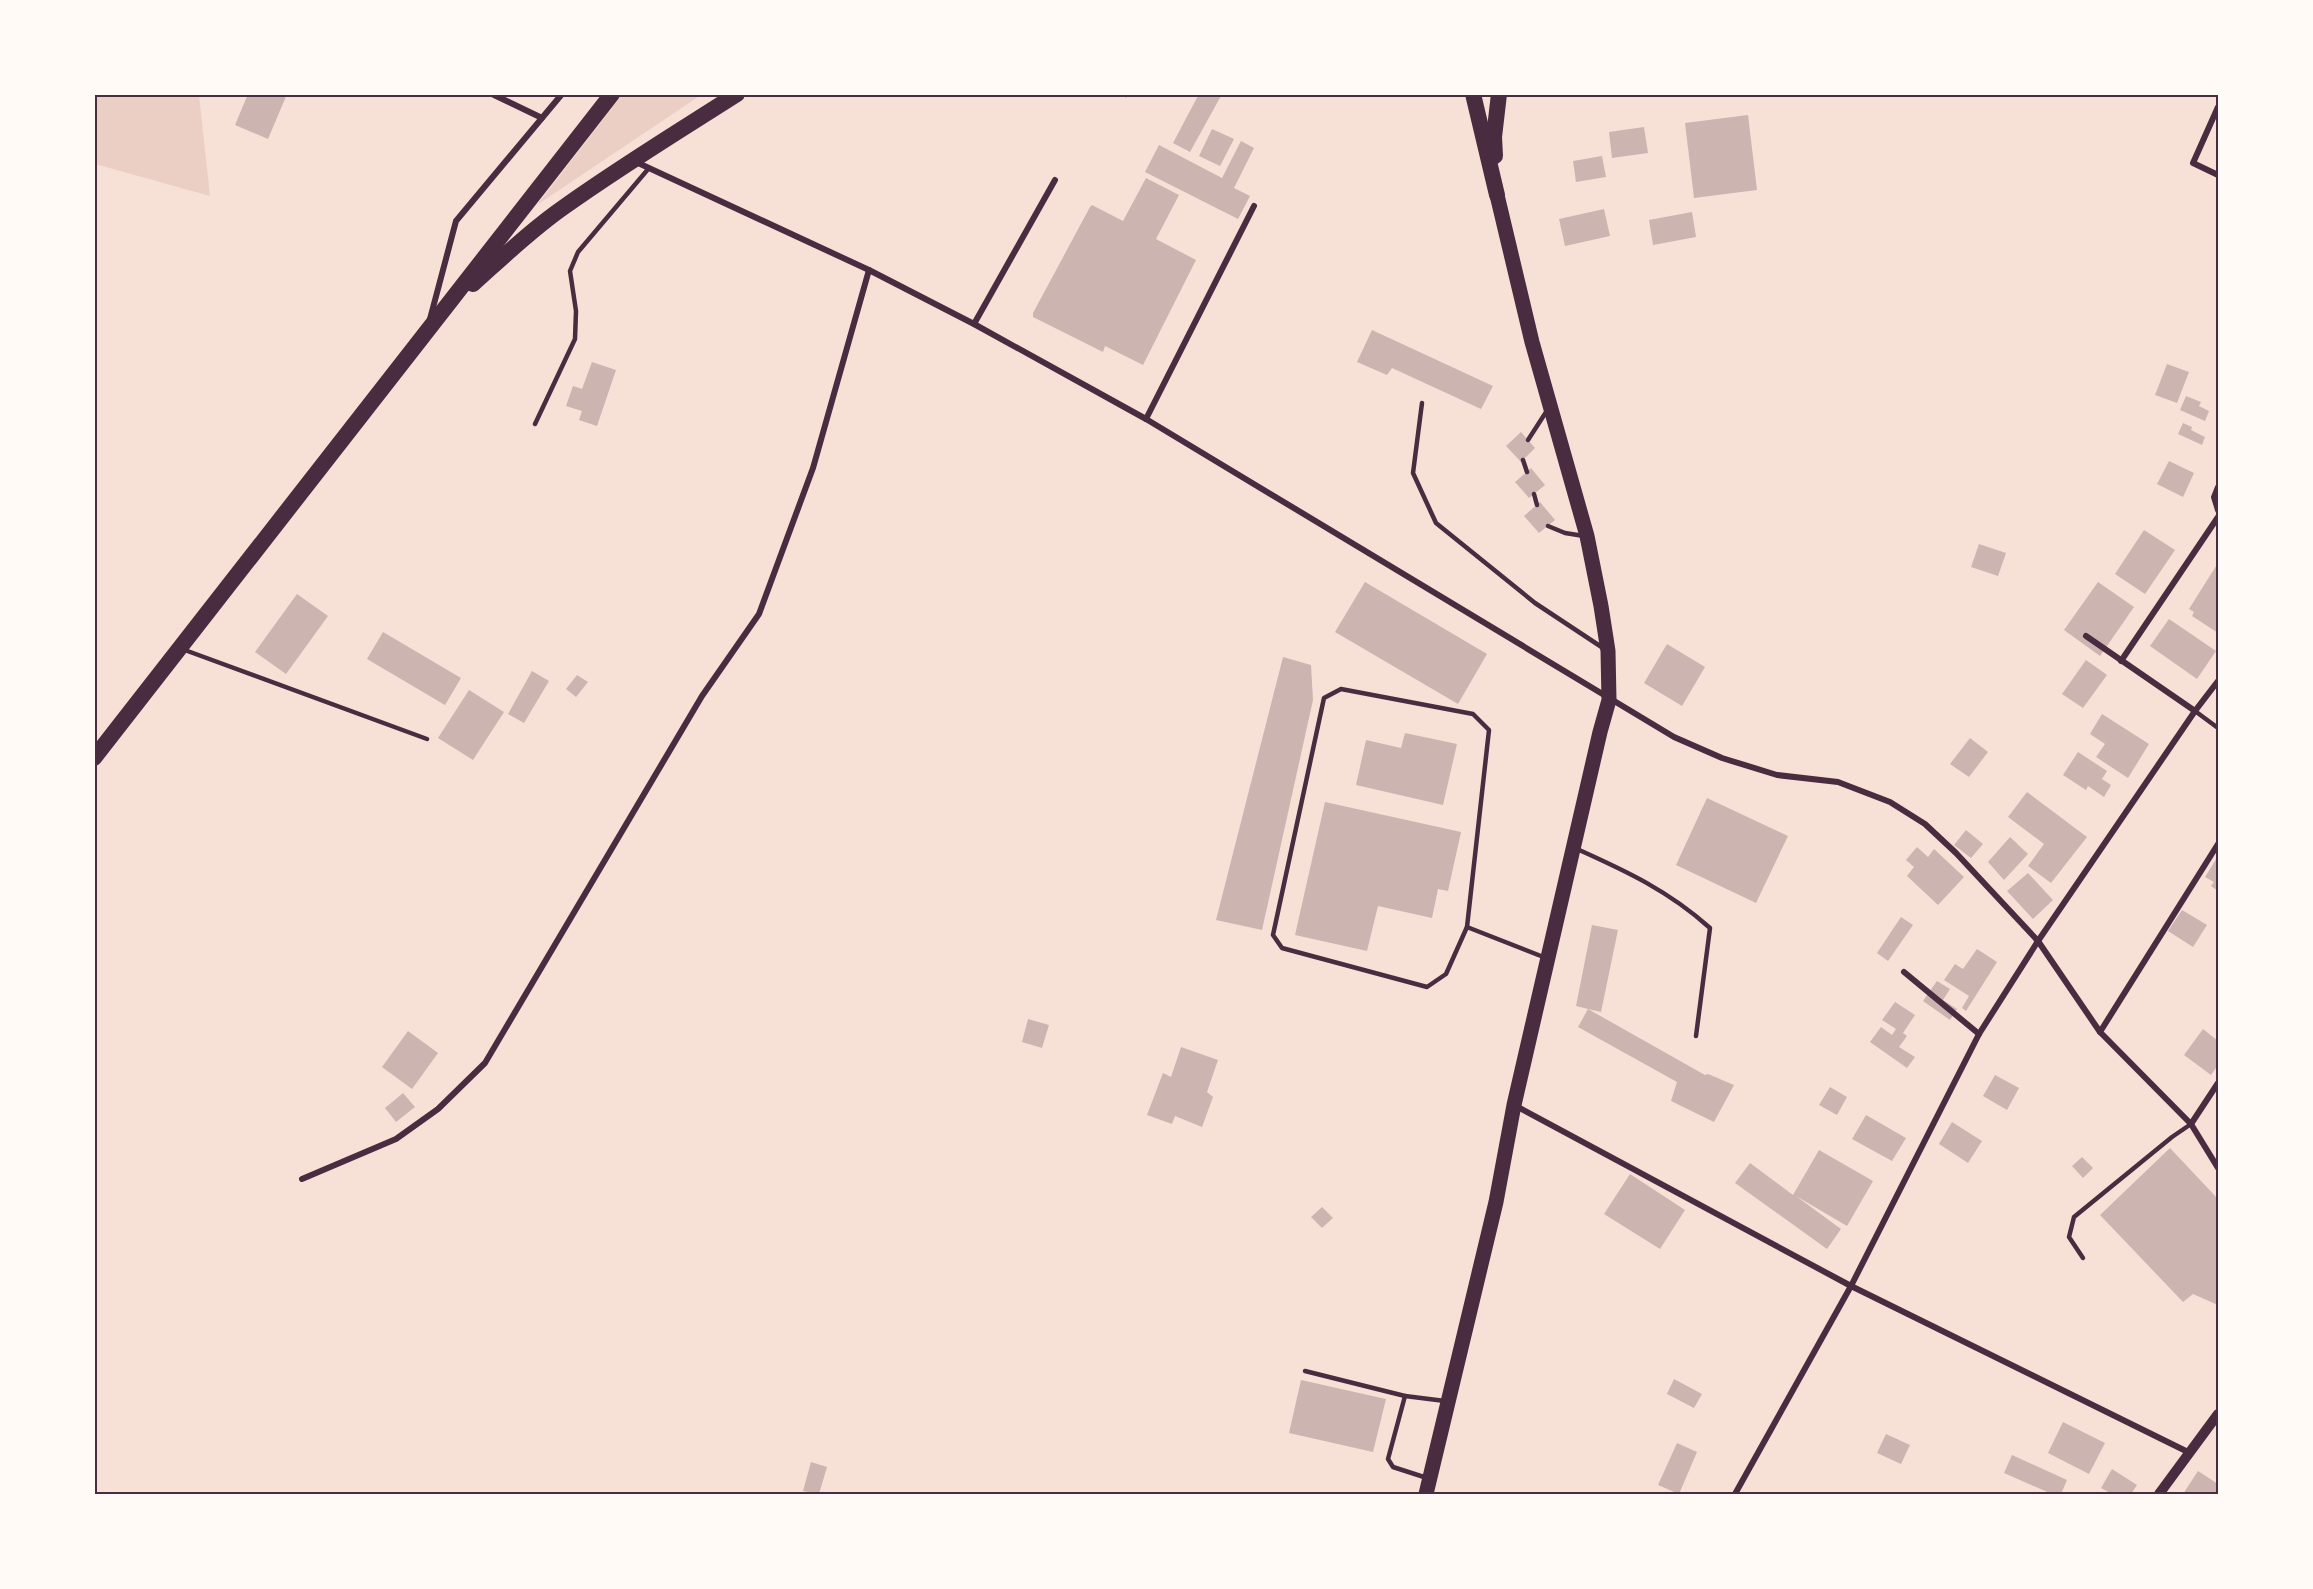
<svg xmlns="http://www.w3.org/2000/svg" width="2313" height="1589" font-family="'DejaVu Sans',sans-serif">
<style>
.green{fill:#ebcfc5}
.building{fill:#ccb4b1}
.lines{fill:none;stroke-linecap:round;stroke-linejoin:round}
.service{stroke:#4a2c40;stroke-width:4.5}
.minor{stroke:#4a2c40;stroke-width:6}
.tertiary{stroke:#4a2c40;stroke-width:10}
.primary{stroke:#4a2c40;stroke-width:15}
.trunk{stroke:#4a2c40;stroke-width:16}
.neatline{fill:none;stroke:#4a2c40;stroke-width:2}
</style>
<rect width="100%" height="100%" fill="#f7e1d7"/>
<g class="green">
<polygon points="94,95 199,95 210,196 95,164"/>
<polygon points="622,95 701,95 537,205"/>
</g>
<g class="building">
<polygon points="248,94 287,94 268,139 235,125"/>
<polygon points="1199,94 1222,94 1190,152 1173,143"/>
<polygon points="1748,115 1757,190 1694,198 1685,123"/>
<polygon points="1644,127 1648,153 1612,158 1609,132"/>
<polygon points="1212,129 1234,139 1220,166 1199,156"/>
<polygon points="1241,141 1254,148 1234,188 1250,196 1238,219 1145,172 1159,145 1222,178"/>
<polygon points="1602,156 1606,177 1576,182 1573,161"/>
<polygon points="1146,178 1179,195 1156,239 1196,260 1143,365 1105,346 1103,352 1033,317 1033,313 1090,207 1092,205 1123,221"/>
<polygon points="1604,209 1610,236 1565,246 1559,219"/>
<polygon points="1692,212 1696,237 1653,245 1649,220"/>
<polygon points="1372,330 1493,386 1481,409 1392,368 1387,375 1357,362"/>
<polygon points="592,362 616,370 597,426 579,420 582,411 566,406 573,386 582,389"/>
<polygon points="2167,364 2189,372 2177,403 2155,395"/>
<polygon points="2186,396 2201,402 2199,406 2209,411 2205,421 2180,410"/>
<polygon points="2183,423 2192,427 2191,430 2205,437 2202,445 2178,434"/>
<polygon points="1521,432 1535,448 1521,462 1506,446"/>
<polygon points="2169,461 2194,473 2183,497 2157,484"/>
<polygon points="1531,468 1545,485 1529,498 1515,482"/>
<polygon points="1540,502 1555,520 1539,533 1524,516"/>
<polygon points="2144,530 2175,550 2145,594 2115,574"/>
<polygon points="1979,544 2006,553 1998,576 1971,567"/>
<polygon points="2218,563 2218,633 2192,616 2194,612 2189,609"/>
<polygon points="1365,582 1487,654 1458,704 1335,632"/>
<polygon points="2098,582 2134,607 2100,656 2064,630"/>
<polygon points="297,594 328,616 286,674 255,652"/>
<polygon points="2169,619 2216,651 2197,679 2150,646"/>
<polygon points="383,632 461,678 445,705 367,659"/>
<polygon points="1667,644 1705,667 1682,706 1644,683"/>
<polygon points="1283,657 1311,665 1313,700 1262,930 1216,920"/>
<polygon points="2086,660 2107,675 2083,708 2062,694"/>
<polygon points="532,671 549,681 524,723 508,714"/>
<polygon points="577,675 588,682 576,697 566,689"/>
<polygon points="469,690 504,712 473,760 438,738"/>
<polygon points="2102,714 2149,744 2128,778 2096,757 2105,744 2090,734"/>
<polygon points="1405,733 1457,744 1443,805 1356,785 1366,740 1401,748"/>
<polygon points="1970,738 1988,752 1969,777 1950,764"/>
<polygon points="2078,752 2107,771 2102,779 2111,785 2104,797 2088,786 2086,790 2063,775"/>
<polygon points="2027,792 2087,837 2051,883 2028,866 2044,844 2008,817"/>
<polygon points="1707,798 1788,836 1756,903 1676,865"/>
<polygon points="1325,802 1461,832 1448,891 1438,889 1432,918 1378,906 1367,951 1295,935"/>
<polygon points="1966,830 1983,844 1971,858 1954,845"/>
<polygon points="2010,837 2028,854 2004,880 1988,862"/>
<polygon points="1917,847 1928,857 1934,849 1964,877 1938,905 1907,876 1914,867 1906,860"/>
<polygon points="2218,856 2218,891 2211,886 2214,882 2205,877"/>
<polygon points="2028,873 2053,900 2033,919 2007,891"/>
<polygon points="2182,910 2207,925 2193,947 2168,931"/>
<polygon points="1901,917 1913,925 1888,961 1877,953"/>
<polygon points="1592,925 1618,930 1601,1012 1588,1009 1705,1075 1708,1074 1734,1085 1714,1122 1671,1101 1677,1082 1578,1027 1588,1009 1576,1006"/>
<polygon points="1977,949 1997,962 1966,1011 1962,1008 1969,996 1944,980 1955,964 1963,969"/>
<polygon points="1937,981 1950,989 1943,1000 1957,1009 1950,1020 1923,1001"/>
<polygon points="1895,1002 1915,1015 1903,1033 1907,1036 1899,1047 1915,1057 1907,1068 1870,1042 1881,1027 1892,1035 1896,1029 1882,1020"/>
<polygon points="1028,1019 1049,1025 1042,1048 1022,1042"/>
<polygon points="2203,1029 2218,1041 2218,1065 2211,1075 2184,1055"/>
<polygon points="408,1031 438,1053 412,1089 382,1067"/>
<polygon points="1181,1047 1218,1060 1207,1092 1213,1097 1202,1127 1175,1116 1172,1124 1147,1115 1163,1073 1171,1077"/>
<polygon points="1995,1075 2019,1088 2007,1110 1983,1096"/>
<polygon points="1830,1087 1847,1097 1837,1115 1819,1105"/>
<polygon points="403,1093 415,1107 396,1122 385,1108"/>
<polygon points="1866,1115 1906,1138 1892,1161 1852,1139"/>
<polygon points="1952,1122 1982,1141 1968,1163 1939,1144"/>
<polygon points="2170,1148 2218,1199 2218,1305 2193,1294 2183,1302 2100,1215"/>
<polygon points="1819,1150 1873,1181 1847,1226 1796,1196 1841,1229 1827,1249 1735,1183 1750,1163 1793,1195"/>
<polygon points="2082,1157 2093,1168 2083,1178 2072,1166"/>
<polygon points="1630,1174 1685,1210 1660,1249 1604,1214"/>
<polygon points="1322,1207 1333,1218 1322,1228 1311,1217"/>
<polygon points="1674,1379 1702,1394 1694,1408 1667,1394"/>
<polygon points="1301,1380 1386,1399 1373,1452 1289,1433"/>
<polygon points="2063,1422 2105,1443 2089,1474 2048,1453"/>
<polygon points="1886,1434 1910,1445 1901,1464 1877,1453"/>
<polygon points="1677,1443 1697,1452 1679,1494 1658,1485"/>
<polygon points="2012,1455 2067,1480 2061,1494 2052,1494 2004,1473"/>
<polygon points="811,1462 827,1467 819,1494 803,1491"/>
<polygon points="2112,1469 2137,1485 2131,1494 2112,1494 2101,1488"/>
<polygon points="2198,1471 2218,1484 2218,1494 2183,1494"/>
</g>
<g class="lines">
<g class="service">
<polyline points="1126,94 1126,95"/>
<polyline points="1422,403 1413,473 1436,523 1535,603 1603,648"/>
<polyline points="535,424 575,339 576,311 570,271 578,252 649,168"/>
<polyline points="1528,440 1548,409"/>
<polyline points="1523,460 1527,472"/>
<polyline points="1534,494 1537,505"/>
<polyline points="1548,526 1565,533 1584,536"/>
<polyline points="182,649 427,739"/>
<polygon points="1341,689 1473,714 1489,730 1467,927 1446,974 1427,987 1282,948 1273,935 1324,698"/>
<polyline points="2195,711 2218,728"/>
<path d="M1577 849C1626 871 1669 891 1710 928L1696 1036"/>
<polyline points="1467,927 1546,958"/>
<polyline points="2083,1258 2069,1237 2074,1217 2172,1137 2191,1124"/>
<polyline points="1305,1371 1405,1396"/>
<polyline points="1427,1478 1393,1467 1388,1459 1405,1396 1445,1401"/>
</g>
<g class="minor">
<polyline points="492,94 542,118"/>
<polyline points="2218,107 2193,163 2218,175"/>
<polyline points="636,162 869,270 974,324 1146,419 1674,737 1722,758 1777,775 1838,782 1890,802 1925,824 1956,853 2038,941 2100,1032 2191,1124 2218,1168"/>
<polyline points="430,319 456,221 562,94"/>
<polyline points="974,324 1055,180"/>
<polyline points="1146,419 1254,206"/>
<polyline points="2218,487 2214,497 2218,510"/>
<polyline points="2086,636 2195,711"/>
<polyline points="2121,661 2218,517"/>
<polyline points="1904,972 1979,1034"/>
<polyline points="2100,1032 2218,844"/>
<polyline points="1514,1105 1851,1286 2190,1453"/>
<polyline points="2191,1124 2218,1083"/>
<polyline points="302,1179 396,1139 438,1109 485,1063 702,696 759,614 813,468 869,270"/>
<polyline points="1735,1494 1851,1286 1979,1034 2038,941 2195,711 2218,681"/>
</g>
<polyline class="tertiary" points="2159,1494 2218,1414"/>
<polyline class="primary" points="1426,1494 1496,1202 1514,1105 1600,732 1609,700 1608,651 1601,606 1587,536 1532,342 1497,195"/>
<g class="trunk">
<polyline points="1473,94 1497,195"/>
<polyline points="1495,156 1494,137 1499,94"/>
<path d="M473 284C502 258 531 230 564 207 620 167 679 131 737 94"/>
<polyline points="94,758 612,94"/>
</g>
</g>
<rect width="2313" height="1589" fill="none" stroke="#fffaf5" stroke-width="192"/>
<rect x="96" y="96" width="2121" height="1397" class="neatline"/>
</svg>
